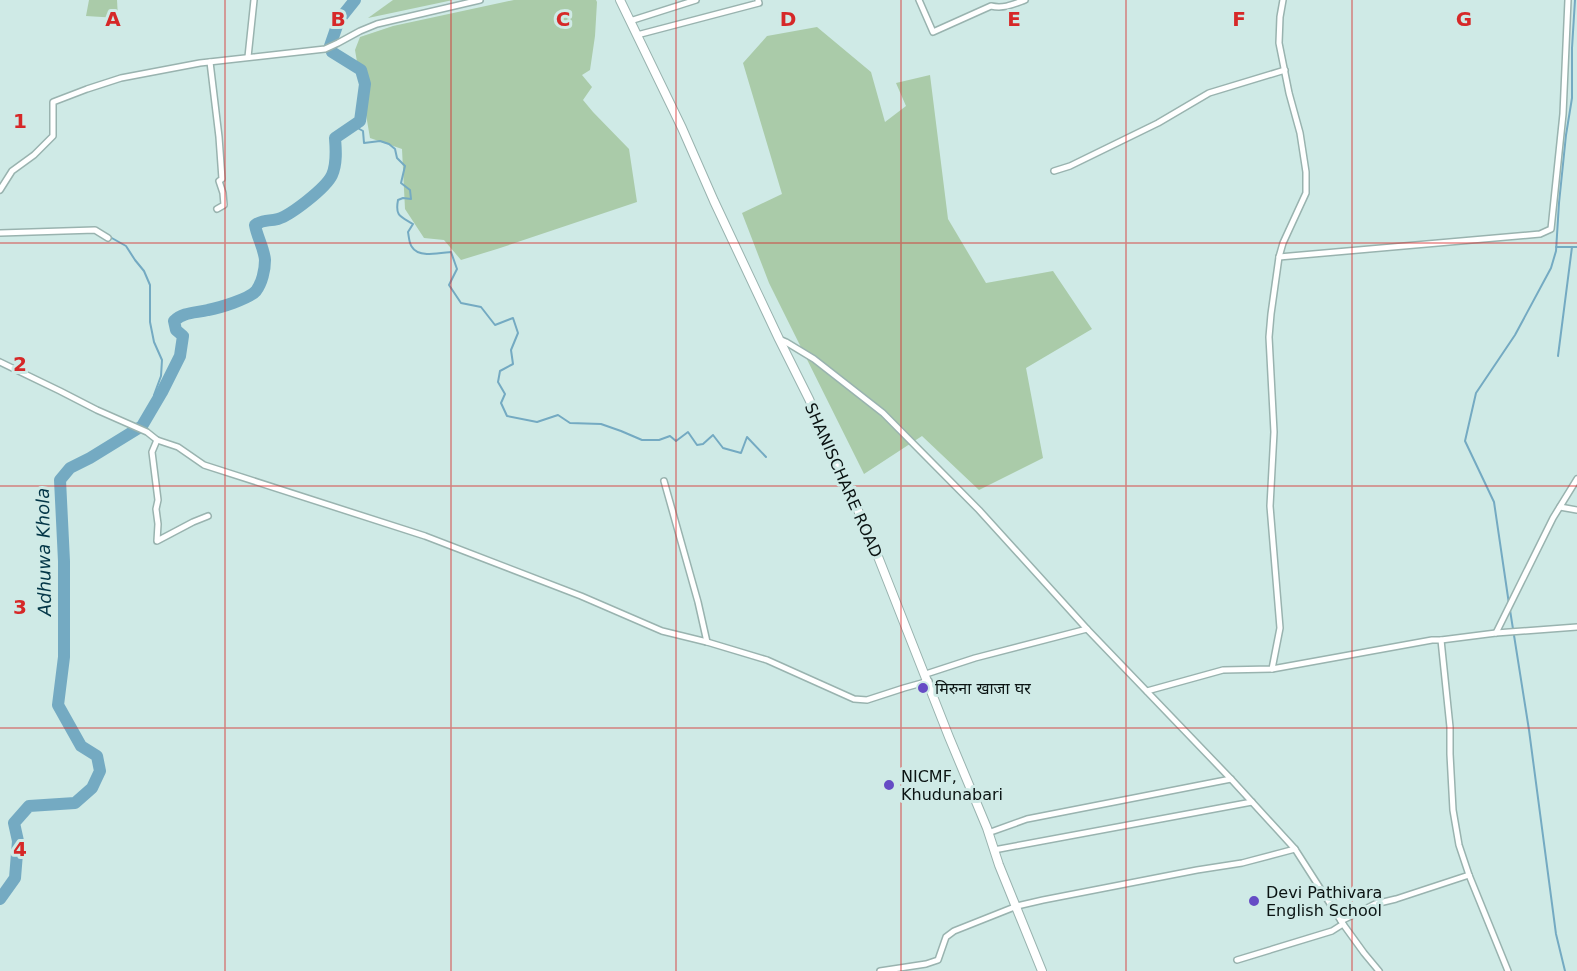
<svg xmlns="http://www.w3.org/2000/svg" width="1577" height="971" font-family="'DejaVu Sans','Noto Sans Devanagari',sans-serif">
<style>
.green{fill:#aacba9}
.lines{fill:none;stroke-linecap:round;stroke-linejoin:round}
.stream{stroke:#74aac2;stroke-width:2}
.river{stroke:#74aac2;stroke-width:12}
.street-casing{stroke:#99b3af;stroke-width:8}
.secondary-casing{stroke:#99b3af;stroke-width:10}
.street{stroke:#fff;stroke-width:5}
.secondary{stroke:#fff;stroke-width:8}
.grid{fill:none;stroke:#d62828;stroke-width:1.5;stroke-opacity:0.55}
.poi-dot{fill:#664cc5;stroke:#cfeae6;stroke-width:2}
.labels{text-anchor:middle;stroke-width:6;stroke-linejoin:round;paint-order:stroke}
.street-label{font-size:16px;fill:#0a1312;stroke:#cfeae6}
.poi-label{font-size:16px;fill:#0a1312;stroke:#cfeae6;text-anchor:start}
.water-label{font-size:18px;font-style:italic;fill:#023546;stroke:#cfeae6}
.grid-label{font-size:20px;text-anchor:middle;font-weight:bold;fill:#d62828;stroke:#cfeae6;stroke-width:6;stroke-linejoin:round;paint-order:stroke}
</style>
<rect width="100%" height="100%" fill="#cfeae6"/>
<g class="green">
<polygon points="89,0 117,0 118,18 86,16"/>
<polygon points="393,0 453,0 368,18"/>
<polygon points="514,0 596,0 597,2 595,36 590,70 582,75 592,87 583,100 593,112 629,149 637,202 497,249 461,260 444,240 424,238 405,209 402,149 370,138 355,50 360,37 393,26"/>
<polygon points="817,27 871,72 885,122 906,106 896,83 930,75 948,219 986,283 1053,271 1092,329 1026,368 1043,458 979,490 922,436 864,474 769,283 742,213 782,194 743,63 767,36"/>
</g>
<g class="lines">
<g class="stream">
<path d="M354 126 363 131 364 143 380 141 389 144 395 149 397 158 405 166 401 183 410 190 411 199 403 198 398 200C395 216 400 216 413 224L408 232C409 237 409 243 412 247 418 258 441 253 451 252L457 269 449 285 461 303 481 307 495 325 513 318 518 333 511 350 513 364 500 371 498 382 505 394 501 403 507 416 537 422 558 415 570 423 601 424 621 431 642 440H659L670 436 676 441 688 432 697 445 703 444 713 435 723 448 741 453 747 437 766 457"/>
<polyline points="110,237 126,246 135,260 144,271 150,285 150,322 154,342 162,360 161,376 154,395 154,406"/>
<polyline points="1556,247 1577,247"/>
<polyline points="1558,356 1572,247"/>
<polyline points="1509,604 1494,502 1465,441 1476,393 1515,335 1551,268 1556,251 1559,203 1566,135 1572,98 1572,48 1575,0"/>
<polyline points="1510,610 1529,730 1556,934 1565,971"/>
</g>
<path class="river" d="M0 899 15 878 18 841 14 823 29 806 75 803 92 788 100 771 97 756 81 746 58 705 64 657V561L60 480 70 468 90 458 142 426 162 392 180 356 183 336 176 330 174 321C183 312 196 313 208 310 219 308 249 299 256 291 262 283 265 270 265 260 264 248 257 237 255 225 266 218 268 222 278 219 291 215 326 188 332 175 337 164 336 150 335 138L360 121 365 84 361 70 332 52 330 46 339 20 355 0"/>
<g class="street-casing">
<g id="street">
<path d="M919 0 933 32 991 6C1004 9 1014 4 1025 0"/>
<polyline points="630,21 696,0"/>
<polyline points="637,35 759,3 758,0"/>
<polyline points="248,57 254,0"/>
<polyline points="210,62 219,137 222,179 219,181 223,193 224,205 217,209"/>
<polyline points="1054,171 1070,166 1158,123 1209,93 1285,70"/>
<polyline points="0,190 12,171 34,155 53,136 53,102 87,89 121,78 200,63 325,49 338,43 360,31 377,24 480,0"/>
<polyline points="0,233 95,230 108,238"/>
<polyline points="1279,257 1540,234 1551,229 1563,114 1568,0"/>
<polyline points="779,339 786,342 814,359 883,413 979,510 1087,629 975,658 926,674"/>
<polyline points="0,362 60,391 97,410 147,432 157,440 178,447 204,465 425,536 581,596 662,631 707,642 767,660 854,699 867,700 904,688 929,681"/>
<polyline points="157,440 152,452 158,500 156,509 158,524 157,541 193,522 208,516"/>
<polyline points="664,481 698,602 707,642"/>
<polyline points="1560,507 1577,510"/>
<polyline points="1087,629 1231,779 1295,849 1343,924 1364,953 1379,971"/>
<polyline points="1496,633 1553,518 1577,479"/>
<polyline points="1441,640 1450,727 1450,754 1453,810 1459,845 1469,875 1508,971"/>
<polyline points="1272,669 1280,628 1270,506 1274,432 1269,337 1271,314 1279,257 1283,243 1306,193 1306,172 1300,133 1289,93 1279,43 1280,17 1283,0"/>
<polyline points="1147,691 1223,670 1272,669 1432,640 1441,640 1496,633 1577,627"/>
<polyline points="988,833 1027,819 1231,779"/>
<polyline points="994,850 1252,802"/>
<polyline points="1341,921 1375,904 1396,899 1469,875"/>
<polyline points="1237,960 1332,931 1343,924"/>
<polyline points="880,971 926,964 938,960 946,937 954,931 1017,906 1043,900 1197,870 1242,863 1295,849"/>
</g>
</g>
<g class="secondary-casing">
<polyline id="secondary" points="620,0 682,128 714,201 779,339 809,399 875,549 949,737 987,828 999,865 1042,971"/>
</g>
<use href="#street" class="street"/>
<use href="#secondary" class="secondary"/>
</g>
<path class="grid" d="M225 0V971M451 0V971M676 0V971M901 0V971M1126 0V971M1352 0V971M0 243H1577M0 486H1577M0 728H1577"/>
<g class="poi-dot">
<circle cx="923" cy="688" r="6"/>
<circle cx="889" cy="785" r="6"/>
<circle cx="1254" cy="901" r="6"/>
</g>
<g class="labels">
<g class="street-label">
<text transform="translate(844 480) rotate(66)" y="6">SHANISCHARE ROAD</text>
</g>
<g class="poi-label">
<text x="935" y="694">मिरुना खाजा घर</text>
<text x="901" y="782">NICMF,<tspan x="901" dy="18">Khudunabari</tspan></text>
<text x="1266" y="898">Devi Pathivara<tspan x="1266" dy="18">English School</tspan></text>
</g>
<g class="water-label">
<text transform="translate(44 552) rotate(-91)" y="6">Adhuwa Khola</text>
</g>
</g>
<g class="grid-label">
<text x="113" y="26">A</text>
<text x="338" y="26">B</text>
<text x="563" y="26">C</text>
<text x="788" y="26">D</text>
<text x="1014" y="26">E</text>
<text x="1239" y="26">F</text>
<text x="1464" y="26">G</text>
<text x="20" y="128">1</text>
<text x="20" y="371">2</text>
<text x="20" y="614">3</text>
<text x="20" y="856">4</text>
</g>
</svg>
